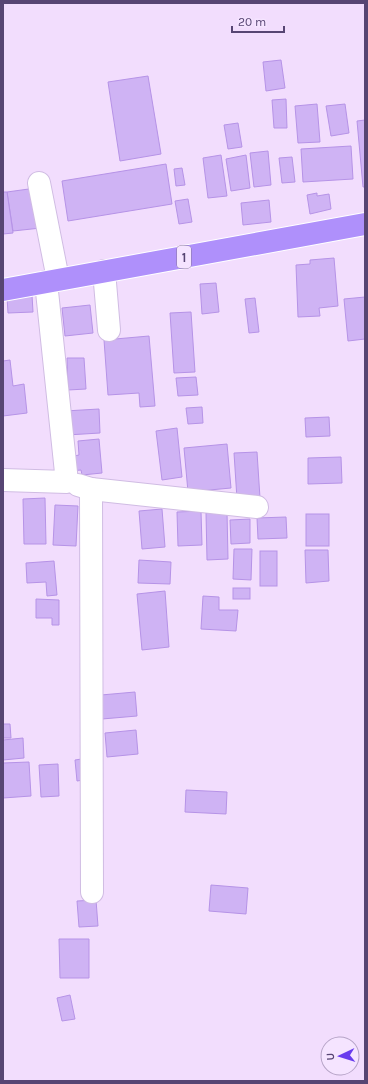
<svg xmlns="http://www.w3.org/2000/svg" width="368" height="1084" font-family="Karla,sans-serif">
<style>
.building{fill:#cfb3f4;stroke:#b693e7}
.lines{fill:none;stroke-linecap:round;stroke-linejoin:round}
.minor-casing{stroke:#d0bce3;stroke-width:24}
.highway-casing{stroke:#fff;stroke-width:24}
.minor{stroke:#fff;stroke-width:22}
.highway{stroke:#af90fb;stroke-width:22}
.labels{text-anchor:middle;stroke-width:3;stroke-linejoin:round;paint-order:stroke}
.shield{fill:#f5e4ff;stroke:#86759d;stroke-width:1}
.shield-label{font-size:13px;font-weight:bold;fill:#574573}
</style>
<rect width="100%" height="100%" fill="#f2ddfd"/>
<g class="building">
<polygon points="281,60 285,88 266,91 263,62"/>
<polygon points="148,76 161,154 120,161 108,82"/>
<polygon points="286,99 287,128 274,128 272,100"/>
<polygon points="317,104 320,142 298,143 295,106"/>
<polygon points="345,104 349,133 331,136 326,106"/>
<polygon points="365,120 365,187 363,187 357,121"/>
<polygon points="238,123 242,147 228,149 224,125"/>
<polygon points="351,146 353,179 303,182 301,149"/>
<polygon points="268,151 271,185 254,187 250,153"/>
<polygon points="221,155 227,196 208,198 203,158"/>
<polygon points="246,155 250,188 231,191 226,159"/>
<polygon points="292,157 295,182 282,183 279,158"/>
<polygon points="166,164 172,204 68,221 62,181"/>
<polygon points="182,168 185,185 176,186 174,169"/>
<polygon points="36,188 41,228 13,231 7,192"/>
<polygon points="3,192 7,192 13,233 3,234"/>
<polygon points="317,193 317,196 329,194 331,209 310,214 307,195"/>
<polygon points="188,199 192,222 179,224 175,201"/>
<polygon points="269,200 271,222 243,225 241,203"/>
<polygon points="334,258 338,306 319,308 320,316 298,317 296,265 310,264 310,260"/>
<polygon points="216,283 219,312 202,314 200,284"/>
<polygon points="32,295 33,312 8,313 7,297"/>
<polygon points="365,297 365,339 348,341 344,299"/>
<polygon points="255,298 259,332 249,333 245,299"/>
<polygon points="90,305 93,333 65,336 62,308"/>
<polygon points="191,312 195,372 174,373 170,313"/>
<polygon points="149,336 155,406 140,407 139,393 108,395 104,340"/>
<polygon points="67,358 84,358 86,389 68,390"/>
<polygon points="10,360 13,386 24,384 27,413 3,416 3,361"/>
<polygon points="196,377 198,395 178,396 176,378"/>
<polygon points="202,407 203,423 188,424 186,408"/>
<polygon points="99,409 100,433 67,435 65,411"/>
<polygon points="329,417 330,436 306,437 305,418"/>
<polygon points="177,428 182,477 162,480 156,431"/>
<polygon points="99,439 102,473 82,475 81,470 70,471 69,457 79,455 78,441"/>
<polygon points="227,444 231,488 188,492 184,448"/>
<polygon points="257,452 260,498 237,499 234,453"/>
<polygon points="341,457 342,483 308,484 308,458"/>
<polygon points="45,498 46,544 24,544 23,499"/>
<polygon points="55,505 78,506 76,546 53,545"/>
<polygon points="162,509 165,547 142,549 139,511"/>
<polygon points="201,511 202,545 178,546 177,512"/>
<polygon points="227,512 228,559 207,560 206,513"/>
<rect x="306" y="514" width="23" height="32"/>
<polygon points="286,517 287,538 258,539 257,518"/>
<polygon points="250,519 250,543 231,544 230,520"/>
<polygon points="234,549 252,549 251,580 233,579"/>
<polygon points="305,550 328,550 329,581 306,583"/>
<rect x="260" y="551" width="17" height="35"/>
<polygon points="139,560 171,562 170,584 138,583"/>
<polygon points="54,561 57,595 47,596 46,582 27,583 26,563"/>
<rect x="233" y="588" width="17" height="11"/>
<polygon points="165,591 169,647 142,650 137,594"/>
<polygon points="203,596 219,597 219,610 238,610 236,631 201,629"/>
<polygon points="36,599 59,600 59,625 52,625 52,618 36,618"/>
<polygon points="135,692 137,716 102,719 101,695"/>
<polygon points="3,724 10,724 11,738 3,738"/>
<polygon points="136,730 138,754 107,757 105,733"/>
<polygon points="23,738 24,758 3,760 3,740"/>
<polygon points="88,758 90,779 77,781 75,760"/>
<polygon points="29,762 31,796 3,798 3,763"/>
<polygon points="58,764 59,796 41,797 39,765"/>
<polygon points="186,790 227,792 226,814 185,812"/>
<polygon points="211,885 248,888 246,914 209,911"/>
<polygon points="96,900 98,926 79,927 77,901"/>
<polygon points="59,939 89,939 89,978 60,978"/>
<polygon points="70,995 75,1019 62,1021 57,998"/>
</g>
<g class="lines">
<g class="minor-casing">
<g id="minor">
<polyline points="39,183 58,279"/>
<polyline points="104,271 109,330"/>
<polyline points="3,480 67,482 46,282"/>
<polyline points="78,485 91,489 257,507"/>
<polyline points="91,489 92,892"/>
</g>
</g>
<g class="highway-casing">
<polyline id="highway" points="3,290 365,224"/>
</g>
<use href="#minor" class="minor"/>
<use href="#highway" class="highway"/>
</g>
<g class="labels">
<rect class="shield" x="177" y="246" width="14" height="22" rx="3"/>
<g class="shield-label">
<text x="184" y="262">1</text>
</g>
</g>
<rect width="368" height="1084" fill="none" stroke="#574573" stroke-width="8"/>
<g transform="translate(340 1056) rotate(266)"><circle r="19" fill="#f5e4ff" stroke="#b6a4c7"/>
<path d="M0-3L7 15L0 10L-7 15Z" fill="#693bee"/>
<text y="-6" font-size="11" font-weight="bold" text-anchor="middle" fill="#574573">U</text>
</g>
<path d="M232 26v6h52v-6" fill="none" stroke="#574573" stroke-width="2"/>
<text x="238" y="26" font-size="12" fill="#574573" stroke="#f5e4ff" stroke-width="3" paint-order="stroke">20 m</text>
</svg>
